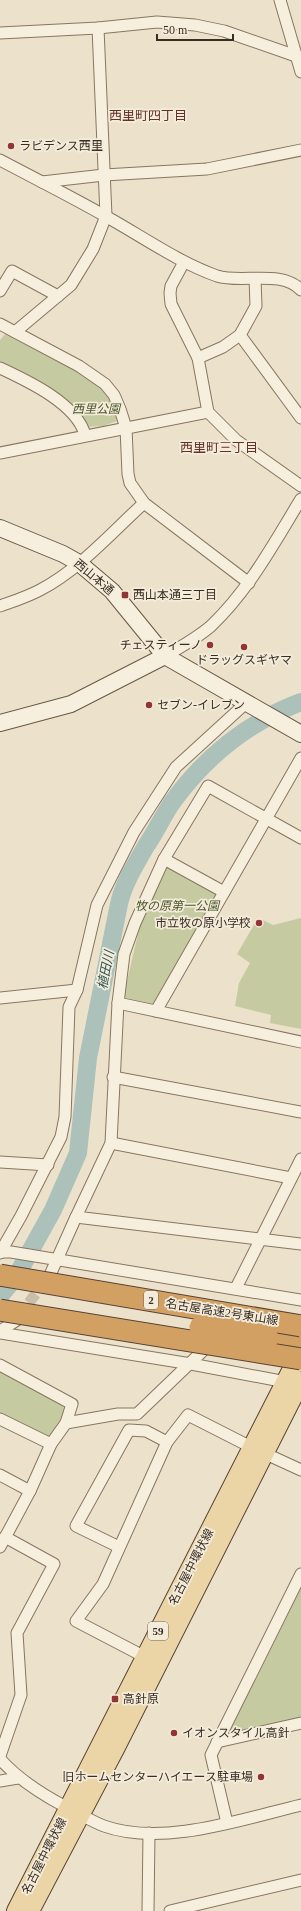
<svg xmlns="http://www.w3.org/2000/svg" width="301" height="1911" font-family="'Times New Roman','Noto Sans JP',serif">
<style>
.green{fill:#c6caa0}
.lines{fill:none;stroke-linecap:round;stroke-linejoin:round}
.river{stroke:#abc1ba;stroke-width:18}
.street-tunnel{stroke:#c8bea9;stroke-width:11;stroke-dasharray:11 5.5;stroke-linecap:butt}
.street-casing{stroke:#887560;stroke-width:13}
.secondary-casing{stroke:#6a5643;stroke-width:18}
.primary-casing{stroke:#574334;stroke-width:20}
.highway-casing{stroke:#574334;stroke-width:23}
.street{stroke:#f7efde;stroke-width:11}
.secondary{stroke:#f7efde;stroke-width:16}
.primary{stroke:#ebd5a7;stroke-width:18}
.highway{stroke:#d3a064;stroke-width:21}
.highway-bridge-casing{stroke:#574334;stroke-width:23;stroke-linecap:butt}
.highway-bridge{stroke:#d3a064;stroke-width:21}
.poi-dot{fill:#933537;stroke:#f4ecdb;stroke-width:1.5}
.labels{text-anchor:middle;stroke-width:3.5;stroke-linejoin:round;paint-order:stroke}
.shield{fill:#f4ecdb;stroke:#72665a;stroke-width:1}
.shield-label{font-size:11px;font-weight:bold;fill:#3a2d23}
.poi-label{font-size:12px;fill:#3a2d23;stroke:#f4ecdb;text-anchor:start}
.park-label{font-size:12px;font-style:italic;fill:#4b552b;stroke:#f4ecdb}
.street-label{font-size:12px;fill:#3a2d23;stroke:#f4ecdb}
.neighbourhood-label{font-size:13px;fill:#633125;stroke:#f4ecdb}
.water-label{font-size:13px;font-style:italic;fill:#335855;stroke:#f4ecdb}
</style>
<rect width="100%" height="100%" fill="#ece2cb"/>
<g class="green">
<path d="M7 332C33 347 94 374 109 397 114 404 116 413 120 420L103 426 87 427 10 368 0 362V340Z"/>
<polygon points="168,866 217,893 153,1004 126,998 124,994 142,917"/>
<polygon points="301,918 301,1029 270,1023 271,1015 235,1006 239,983 250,963 237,954 255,923 263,920 273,925"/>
<polygon points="0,1371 63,1406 65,1410 53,1435 46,1437 0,1414"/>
<polygon points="301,1582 301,1720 233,1735 229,1729"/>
</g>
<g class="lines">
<path class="river" d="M0 1296 17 1275 53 1210 78 1153 88 1058 119 904C123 884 136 864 146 846 155 833 162 818 171 804 204 758 248 722 301 702"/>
<polyline class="street-tunnel" points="19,1316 46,1280"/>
<g class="street-casing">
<g id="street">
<polyline points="280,0 301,72"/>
<polyline points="0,33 98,28 157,22 195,25 224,31 296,56"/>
<path d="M0 160C36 179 72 197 107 217 143 237 178 262 217 276 242 284 281 269 301 290"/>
<polyline points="42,182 104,175 207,169 301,150"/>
<polyline points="184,262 171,286 170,293 171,304 198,358 208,412 236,440 301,486"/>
<polyline points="0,291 12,271 58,296"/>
<polyline points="0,324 79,366 105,384 114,395 120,409 126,428 128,474 130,483 144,503 249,583"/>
<polyline points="15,332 71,285 93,249 106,216 98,28"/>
<polyline points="240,335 301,418"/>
<polyline points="198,358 223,347 240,335 256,306 255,279"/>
<path d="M0 368C28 381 77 404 85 435"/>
<polyline points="0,453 208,412"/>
<path d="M0 606C14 601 27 597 40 590 80 569 111 533 144 503"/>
<path d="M165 656C181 647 197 638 211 626 249 590 274 543 301 499"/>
<polyline points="301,838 208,786 164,859 135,923 124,954 118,1003 111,1143 76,1217 301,1244"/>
<polyline points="164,859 224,892"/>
<polyline points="0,998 77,990"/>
<polyline points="118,1003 301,1042"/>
<polyline points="156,1011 301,758"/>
<polyline points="113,1077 301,1112"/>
<polyline points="111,1143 291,1178"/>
<polyline points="0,1162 48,1165"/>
<polyline points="0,1252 11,1252 301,1300"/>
<polyline points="0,1253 21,1216 61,1137 65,1117 69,1007 77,990 97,905 134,832 176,767 246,703"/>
<polyline points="50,1275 76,1217"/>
<polyline points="236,1288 301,1159"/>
<polyline points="0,1331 17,1320"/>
<polyline points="0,1333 191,1364 286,1382"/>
<polyline points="0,1365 72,1404 66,1423 51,1444 30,1491 0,1547"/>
<polyline points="0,1419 51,1444"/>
<polyline points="66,1423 118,1414 137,1414 211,1343"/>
<polyline points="264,1453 301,1470"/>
<polyline points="0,1475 30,1491"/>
<polyline points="119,1547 76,1526 129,1430 146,1431 167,1442"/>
<polyline points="145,1657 76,1621 103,1584 167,1442 188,1415 251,1447"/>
<polyline points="217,1742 301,1723"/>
<polyline points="0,1756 21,1695 17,1633 54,1564 5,1537"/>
<path d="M0 1759C19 1780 41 1794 66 1807 78 1813 91 1821 104 1826 163 1847 242 1819 301 1805"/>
<polyline points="0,1781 18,1778"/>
<polyline points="227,1823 211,1755 301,1574"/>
<polyline points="148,1911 149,1833"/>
<polyline points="170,1911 301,1880"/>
</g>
</g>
<g class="secondary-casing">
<g id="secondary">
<polyline points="0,528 63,554 79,563 112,591 165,656 301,734"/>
<polyline points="0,723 71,704 165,656"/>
</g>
</g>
<g class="primary-casing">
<g id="primary">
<polyline points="16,1911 301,1351"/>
<polyline points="30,1911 115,1749 301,1381"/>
</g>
</g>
<g class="highway-casing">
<polyline id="highway" points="268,1338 290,1342 301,1346"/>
</g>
<use href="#street" class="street"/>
<use href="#secondary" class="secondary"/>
<use href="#primary" class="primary"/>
<use href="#highway" class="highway"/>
<g class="highway-bridge-casing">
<g id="highway-bridge">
<polyline points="0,1275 301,1326"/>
<polyline points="0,1310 301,1359"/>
<polyline points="200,1327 268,1338"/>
</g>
</g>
<use href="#highway-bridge" class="highway-bridge"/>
</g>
<g class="poi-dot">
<circle cx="11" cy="146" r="4"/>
<rect x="121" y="591" width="8" height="8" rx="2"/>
<circle cx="210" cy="645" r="4"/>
<circle cx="244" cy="647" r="4"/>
<circle cx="149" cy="705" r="4"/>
<circle cx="259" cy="923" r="4"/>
<rect x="111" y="1695" width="8" height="8" rx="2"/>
<circle cx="174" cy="1733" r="4"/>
<circle cx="261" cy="1777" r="4"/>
</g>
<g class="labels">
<g class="shield">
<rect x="144" y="1291" width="14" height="18" rx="3"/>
<rect x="148" y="1622" width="20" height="18" rx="3"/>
</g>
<g class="shield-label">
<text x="151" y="1304">2</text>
<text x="158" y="1635">59</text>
</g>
<g class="poi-label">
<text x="19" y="150">ラビデンス西里</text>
<text x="133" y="599">西山本通三丁目</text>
<text x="202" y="649" text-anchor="end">チェスティーノ</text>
<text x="244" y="664" text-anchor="middle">ドラッグスギヤマ</text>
<text x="157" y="709">セブン-イレブン</text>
<text x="251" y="927" text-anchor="end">市立牧の原小学校</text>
<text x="123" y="1703">高針原</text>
<text x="182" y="1737">イオンスタイル高針</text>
<text x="253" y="1781" text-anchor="end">旧ホームセンターハイエース駐車場</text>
</g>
<g class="park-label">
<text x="96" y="413">西里公園</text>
<text x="177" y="910">牧の原第一公園</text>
</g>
<g class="street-label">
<text transform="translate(94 577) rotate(40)" y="4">西山本通</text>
<text transform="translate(222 1312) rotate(9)" y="4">名古屋高速2号東山線</text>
<text transform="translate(191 1567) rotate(-63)" y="4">名古屋中環状線</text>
<text transform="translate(44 1856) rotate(-63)" y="4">名古屋中環状線</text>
</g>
<g class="neighbourhood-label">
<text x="148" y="120">西里町四丁目</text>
<text x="219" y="452">西里町三丁目</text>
</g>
<g class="water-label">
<text transform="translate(105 970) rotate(-79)" y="5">植田川</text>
</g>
</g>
<path d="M157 34v6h76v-6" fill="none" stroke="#3a2d23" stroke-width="2"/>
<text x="163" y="34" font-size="12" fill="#3a2d23" stroke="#f4ecdb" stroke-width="3" paint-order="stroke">50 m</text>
</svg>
